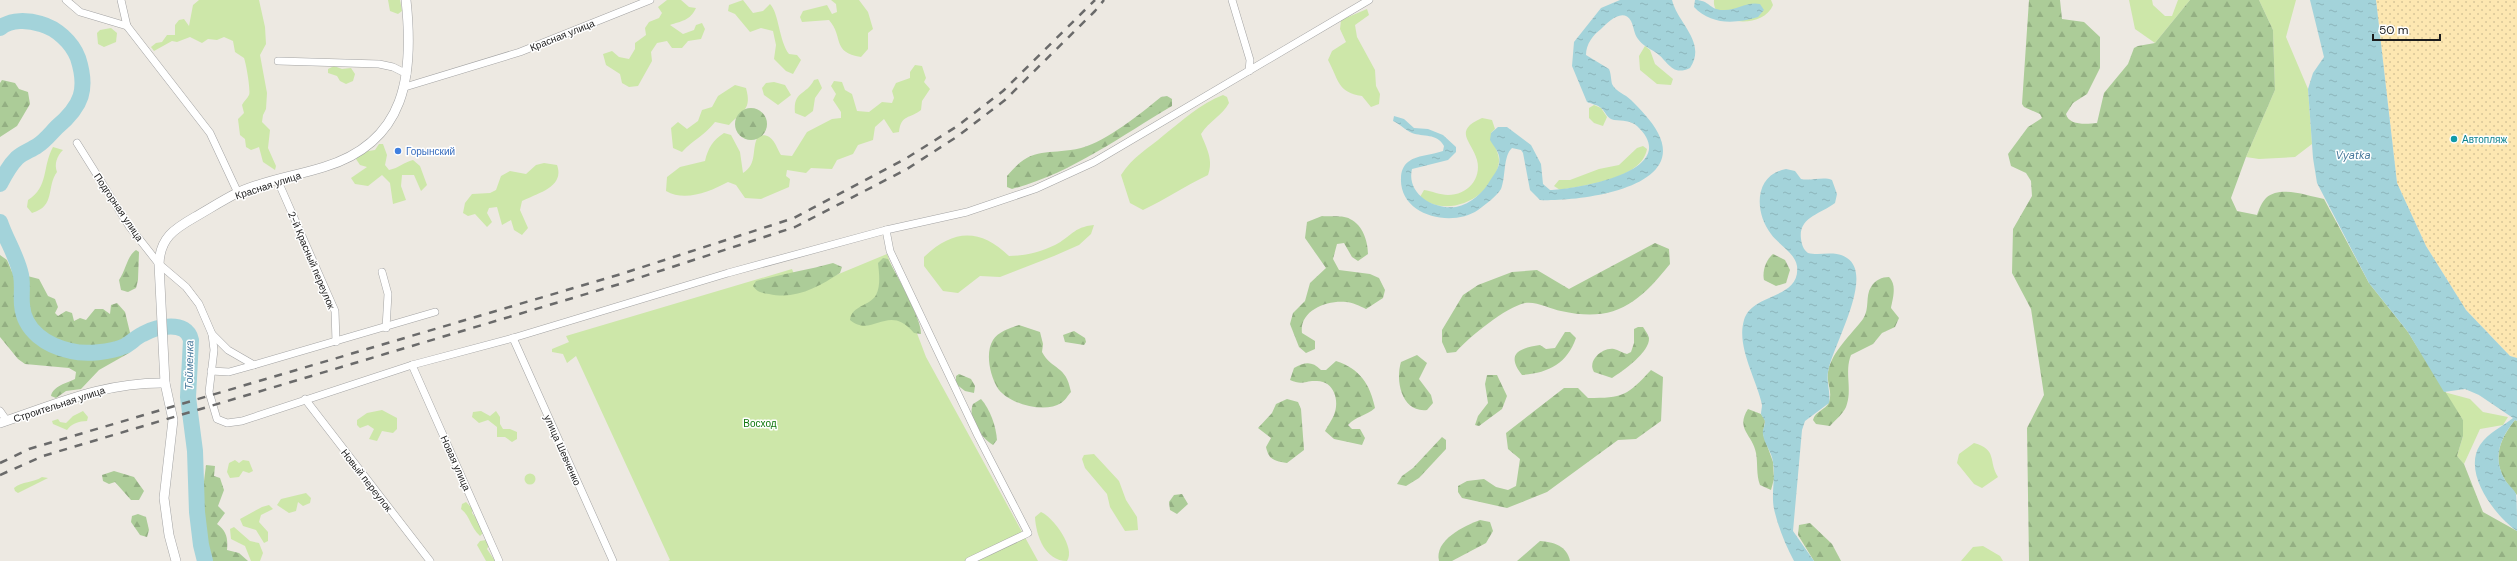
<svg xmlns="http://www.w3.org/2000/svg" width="2517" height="561" font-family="'DM Sans',sans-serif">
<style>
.grass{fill:#cde7a9}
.forest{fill:url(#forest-firs)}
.sand{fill:url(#sand-dots)}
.water{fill:url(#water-ripples)}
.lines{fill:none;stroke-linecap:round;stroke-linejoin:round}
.river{stroke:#a3d3da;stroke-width:16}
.minor-casing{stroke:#a3a3a3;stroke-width:8}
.tertiary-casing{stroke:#a3a3a3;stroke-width:10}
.minor{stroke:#fff;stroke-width:7}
.tertiary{stroke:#fff;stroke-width:9}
.rail{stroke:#6a6a6a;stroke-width:2.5;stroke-dasharray:8 8;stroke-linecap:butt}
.culture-dot{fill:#0f9aa8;stroke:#fff;stroke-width:1.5}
.shop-dot{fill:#3f7fe0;stroke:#fff;stroke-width:1.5}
.labels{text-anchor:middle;stroke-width:3;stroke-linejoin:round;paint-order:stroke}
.street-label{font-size:10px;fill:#1c1c1c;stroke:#fff}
.culture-label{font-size:10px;fill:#0d838f;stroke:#fff;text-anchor:start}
.shop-label{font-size:10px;fill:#366cbe;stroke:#fff;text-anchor:start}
.park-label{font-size:10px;fill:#0e770e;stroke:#fff}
.water-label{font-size:11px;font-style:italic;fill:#46779a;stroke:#fff}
</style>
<defs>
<pattern id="forest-firs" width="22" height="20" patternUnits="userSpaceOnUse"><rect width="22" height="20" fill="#accc98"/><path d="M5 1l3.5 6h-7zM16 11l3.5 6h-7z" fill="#93af82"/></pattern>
<pattern id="sand-dots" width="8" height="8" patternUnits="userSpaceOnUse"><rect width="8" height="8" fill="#fde7b1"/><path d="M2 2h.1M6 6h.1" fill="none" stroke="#d8c698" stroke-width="1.8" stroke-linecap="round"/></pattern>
<pattern id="water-ripples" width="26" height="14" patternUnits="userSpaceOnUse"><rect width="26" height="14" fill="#a3d3da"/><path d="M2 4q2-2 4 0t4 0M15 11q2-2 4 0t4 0" fill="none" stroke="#8cb5ba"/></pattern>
</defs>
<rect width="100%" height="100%" fill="#ede9e2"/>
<g class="grass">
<path d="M199 0H259L265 27 266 44 260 55 267 93 266 109 263 115 262 122 270 130 268 148 276 166 275 170 263 162 259 147 251 150 246 147 245 139 240 135 238 119 244 113 242 105C244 101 247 99 249 95 251 91 246 63 244 58L235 52 233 41 224 37 217 40 208 39 202 43 190 37 177 42 172 41 154 51 151 47 156 43 162 42 167 35H175V25L179 20 184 19 189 26 193 5Z"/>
<polygon points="400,0 402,11 398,14 390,11 388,0"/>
<path d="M667 0H681L689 7 696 8C690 21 681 21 670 25L683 34 694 30 696 25 702 23 705 29 701 39 688 41 682 48H672L667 41 657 43 651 52 652 61 638 86 629 87 622 83 620 74 606 65 603 54 612 51 619 57 629 59 635 49V43L646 35 645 28 649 22 659 18 662 13 658 7Z"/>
<path d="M743 0 753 13 763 11 770 4C779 13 779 41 789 54L797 55 801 60 793 74 786 71 774 59 776 45 773 31 761 28 750 32 735 14 728 11 729 5Z"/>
<path d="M831 0H859L868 12 873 29 868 33V49L861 57C831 52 844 37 829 20L802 22 800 17 803 11 827 5 832 14 837 12 836 4Z"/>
<path d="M1714 0H1771L1773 5C1763 30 1711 25 1714 0Z"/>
<polygon points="2129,0 2152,0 2153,5 2165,16 2172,16 2178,0 2190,0 2155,43 2135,29"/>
<polygon points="2259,0 2296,0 2286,37 2308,89 2312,144 2295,157 2259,159 2246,157 2275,90 2273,30"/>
<path d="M1367 9 1369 15 1355 25 1357 37 1375 70 1376 86 1380 94 1379 104 1371 107 1362 96C1337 92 1339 80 1328 60L1332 51 1346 42 1340 29 1341 20Z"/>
<polygon points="111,28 117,33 116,42 104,47 98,44 97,33 100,30"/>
<polygon points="1645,46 1650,50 1655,64 1673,79 1671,85 1657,84 1640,70 1639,56"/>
<path d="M915 65 922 66 926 78 924 82 930 89 922 101 921 110C910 119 901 114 899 132L893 133 884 119 875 127 873 140 858 145 853 154 837 160 832 169 811 168 806 173 787 170 786 176 790 179 789 187 761 199 745 198 736 185 728 182C709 192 685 202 666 191L667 177 680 167 705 161C708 148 713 140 724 133L731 135 740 152 743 173C758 164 751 149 758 136 772 132 775 144 781 155L792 156 807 132 832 119 841 118V112L833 100 836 94 831 86 834 81 842 82 845 90 852 94 857 111 869 112 882 102 892 103 894 98 892 91 896 83 910 78V72Z"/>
<polygon points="334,66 342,69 351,68 355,74 353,81 346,84 340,81 337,76 328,73 328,69"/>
<path d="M818 79 822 88 815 98 813 111 805 117 795 113C793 90 806 96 814 80Z"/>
<polygon points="774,82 785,85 791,95 778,105 764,95 762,88 766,83"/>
<path d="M735 85 746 88C752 110 743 110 729 125L715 122C704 136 694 139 682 152L673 148 671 128 678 122 687 129 698 121 702 110 712 107 718 96Z"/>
<path d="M1223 95 1227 97 1229 103C1222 116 1209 121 1201 134 1206 147 1214 160 1208 175 1185 186 1166 199 1143 210L1130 203 1121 175C1133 156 1148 149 1164 135 1182 121 1201 103 1223 95Z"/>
<polygon points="1594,105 1601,108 1607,117 1603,126 1594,123 1589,118 1589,108"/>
<path d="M1482 118 1492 120 1495 129 1491 133C1493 143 1500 155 1499 162 1494 197 1448 220 1420 197L1424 190C1432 191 1440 195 1448 195 1467 195 1482 179 1477 160 1472 141 1452 131 1482 118Z"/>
<path d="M379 144H383L387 155 385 165 389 170C399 168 404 162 413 160L420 166 427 185 421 191 414 175H402L401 186 406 200 393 204 390 183 382 175 368 186 355 184 351 178 367 167 360 165 356 159 362 152 375 150Z"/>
<path d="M1643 146 1647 149C1642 179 1586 185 1560 190L1554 186 1559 180H1570L1599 169 1619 165 1637 148Z"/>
<path d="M53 147 63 150C57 156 54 164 57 172 46 187 56 206 32 213L27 207 28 200C49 187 42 167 53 147Z"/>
<path d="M544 163 557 165C565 187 538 193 522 201L520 210 528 228 522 235 514 230 511 220 502 225 497 207 489 208 487 213 492 222 487 227 475 214 468 216 463 213 465 203 472 194 490 193 496 190 501 176 510 171 526 174 536 165Z"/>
<path d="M1094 225 1091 234 1079 245 1054 256 1000 277 980 276 958 293 943 291 924 266V257C953 229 980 228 1009 256 1024 256 1041 252 1055 245 1071 237 1073 227 1094 225Z"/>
<polygon points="887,254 926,357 1038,561 668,561 670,560 576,356 567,363 563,354 552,352 552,349 569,342 566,336 792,269 800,290"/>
<polygon points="2444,392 2470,399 2483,412 2508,417 2503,425 2480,429 2464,464 2457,456 2463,436 2463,420"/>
<polygon points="382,410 397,418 397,429 393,433 382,431 377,441 369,439 374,429 368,425 360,428 357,425 357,420 367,413"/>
<path d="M83 411 88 417 87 421C79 421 71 424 67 430L53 424 52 421 58 419 60 422 66 423 73 416Z"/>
<polygon points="481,411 490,416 496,411 500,417 500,424 503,429 510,429 517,432 517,439 512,442 505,437 497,437 497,427 488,420 479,423 472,417 473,412"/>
<path d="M1974 443C1998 450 1988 461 1998 477L1982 488 1974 484 1957 463 1959 454Z"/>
<polygon points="1094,454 1119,481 1126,500 1137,517 1138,530 1125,531 1110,507 1107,494 1085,468 1082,459 1084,455"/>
<polygon points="235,460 239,463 243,460 249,461 253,471 249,473 243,471 239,477 230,478 227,472 229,463"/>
<circle cx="530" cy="479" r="5.5"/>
<path d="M42 477 48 478 18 493 15 491 14 488C22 481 33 483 42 477Z"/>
<polygon points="306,493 311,498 310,503 303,506 298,502 296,511 289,513 277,505 281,499"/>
<path d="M466 502 473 509 472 513 477 519 483 533 480 536C470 527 471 517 461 509L462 504Z"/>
<polygon points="269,505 273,509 261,515 259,522 268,532 268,541 264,543 256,530 243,526 240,519 262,507"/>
<path d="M1041 512C1053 517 1076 548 1067 561 1045 561 1036 536 1035 517Z"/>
<polygon points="234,527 250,541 259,543 263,553 260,561 251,561 245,546 231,539 230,529"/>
<polygon points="486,540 489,545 487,549 495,561 486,561 477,545 480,541"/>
<polygon points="1983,546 2000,556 2003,561 1961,561 1973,547"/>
</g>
<g class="forest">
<path d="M2029 0H2060L2062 19 2084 22 2100 37V68L2087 94 2073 103 2066 114C2069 126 2087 124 2097 123L2104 93 2128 64 2134 48 2138 46 2155 43 2190 0H2259L2273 30 2275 90 2246 157 2231 198 2237 211 2257 215C2259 209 2262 202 2266 198 2281 185 2307 196 2324 199L2369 283 2408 332 2463 420V436L2457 456 2464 464 2483 512 2517 531V561H2029L2027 428 2044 395 2031 309 2012 273 2013 229 2032 196 2031 181 2026 173 2011 166 2008 154 2028 127 2042 118 2040 114 2024 107 2022 104Z"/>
<polygon points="2,80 15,83 19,89 28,92 30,104 17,126 0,137 0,83"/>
<path d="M1167 96 1172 99V106C1121 136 1070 174 1012 189L1007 187V176C1033 144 1048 156 1081 148 1107 141 1140 114 1161 97Z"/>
<circle cx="751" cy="124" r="16"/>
<path d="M1322 216C1330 217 1344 215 1350 219 1363 225 1368 242 1368 254L1358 261 1352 257 1344 243 1337 244 1333 259 1339 270 1370 274 1379 278 1385 290 1383 298 1366 309C1360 306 1352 302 1346 302 1326 300 1299 311 1302 333L1315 341V349L1306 353 1299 347 1290 324 1293 313 1305 301 1310 283 1326 268 1305 238 1307 222Z"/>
<path d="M1655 243 1669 249 1670 264C1638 304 1614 323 1561 311 1551 309 1536 301 1525 303 1506 307 1469 337 1456 352L1447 353 1442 342V330L1463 295 1478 285 1512 272 1537 270 1569 289Z"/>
<path d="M136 250 139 252 138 280 136 288 128 292 121 290 119 280C126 270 127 256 136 250Z"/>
<path d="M1773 254 1785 260 1790 270 1786 283 1776 286 1764 280C1762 271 1766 260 1773 254Z"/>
<path d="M0 255 7 260 12 272 39 279 48 296 55 299 58 307 55 313 58 316 66 311 72 313 74 321 80 318 86 320 95 309H103L110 314 111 305 117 303 125 312 133 345 129 353 99 370 81 389 66 391 56 398 51 396C53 386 67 383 75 379L76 372 69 368 25 364 18 359 0 337Z"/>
<path d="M883 258 888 259C896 274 922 319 921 334L914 333C888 302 873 339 850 320 852 305 870 306 876 295 881 285 879 273 878 263Z"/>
<path d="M833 263 842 267 840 273C818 287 796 300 769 294 762 293 757 292 753 286L756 281C782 274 808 270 833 263Z"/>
<path d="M1889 277C1897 285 1893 298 1891 308L1899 318 1895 327 1882 333 1873 344 1851 355C1844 372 1853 390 1846 407 1843 414 1835 420 1830 426L1816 424 1813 420C1815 411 1826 410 1829 402 1833 392 1826 382 1828 372 1832 351 1851 335 1863 319 1870 309 1865 296 1871 287 1875 280 1882 277 1889 277Z"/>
<path d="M1019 325 1040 332 1043 344 1042 352C1052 371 1066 364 1071 392 1068 395 1065 401 1061 403 1045 414 1007 404 997 387 990 375 985 353 993 340 998 332 1010 328 1019 325Z"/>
<path d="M1638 327H1643C1645 330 1648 334 1649 338 1650 352 1623 371 1612 378L1594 372C1587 360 1603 347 1614 349 1618 350 1623 353 1627 354L1631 352 1634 343V329Z"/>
<polygon points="1074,331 1085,338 1086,342 1084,345 1065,342 1063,335"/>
<path d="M1565 332H1570L1576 338C1567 364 1548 373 1522 375 1505 353 1520 348 1540 345L1546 349 1555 348Z"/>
<path d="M1417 355 1427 363 1419 379 1431 395 1433 403 1427 410C1402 413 1395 381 1401 362Z"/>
<path d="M1336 361C1360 369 1370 384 1375 408 1366 416 1356 416 1348 425L1352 429H1360L1365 438 1362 445 1334 439 1325 431C1328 425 1332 420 1334 415 1340 401 1334 381 1317 381 1305 380 1303 386 1290 380L1294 368C1305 362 1312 361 1321 370H1326Z"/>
<path d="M1651 370 1663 377 1661 421 1636 439 1618 440 1547 492 1507 508 1462 498 1458 492V486L1467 481 1484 479 1496 487 1508 490 1516 486 1520 459 1508 449 1506 433 1564 388H1578L1588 398C1623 398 1627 396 1651 370Z"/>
<polygon points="959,374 971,379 975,386 974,393 965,391 956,384 956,376"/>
<polygon points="1487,375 1497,375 1507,396 1502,409 1479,426 1475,425 1478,416 1488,403 1485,384"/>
<path d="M981 399C990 409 996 426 997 440L993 445C981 438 967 417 973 404Z"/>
<path d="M1287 399 1298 402 1301 409 1304 450 1287 463C1274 461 1269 460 1266 447L1271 438 1258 428 1272 413 1276 404Z"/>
<path d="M1748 409 1761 414 1765 420 1763 434 1773 462 1774 479 1771 490 1760 485C1756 474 1758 464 1756 453 1753 435 1735 429 1748 409Z"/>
<path d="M2515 420 2517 421V495C2492 470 2493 447 2515 420Z"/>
<polygon points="1442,437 1446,440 1446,449 1419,478 1406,486 1397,484 1402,476 1413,468"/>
<path d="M206 465 215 466 214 476 220 478 224 490 218 506 225 513 217 524C227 531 228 539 227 550L239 553 248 561H209C197 529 202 498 206 465Z"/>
<polygon points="114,471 134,477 144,491 139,500 131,500 115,482 109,484 103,481 102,475"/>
<polygon points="1182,494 1188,504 1177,514 1170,510 1169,502 1174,495"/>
<polygon points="138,514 146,517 149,530 147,537 140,535 131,522 132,516"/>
<path d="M1480 520 1490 522 1493 531 1486 543 1452 561H1439C1434 540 1464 526 1480 520Z"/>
<polygon points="1810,523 1832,544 1841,561 1814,561 1798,535 1799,525"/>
<path d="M1540 541C1554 542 1567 546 1570 561H1517Z"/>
</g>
<polygon class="sand" points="2376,0 2517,0 2517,358 2510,356 2466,310 2426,246 2397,183"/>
<g class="water">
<path d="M1620 0H1672C1678 24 1707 42 1690 68 1671 77 1668 60 1655 52 1649 48 1642 45 1638 39 1634 34 1634 27 1631 21 1623 7 1608 22 1601 29 1593 35 1586 44 1586 55L1609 69C1611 73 1611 80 1612 84 1616 92 1625 94 1631 100 1640 109 1652 121 1658 133 1688 190 1574 202 1540 200L1530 190 1523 153 1521 150 1512 148C1503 156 1506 177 1501 189 1496 197 1486 204 1478 210 1452 228 1399 216 1401 178 1401 172 1403 166 1408 162 1416 155 1432 155 1443 151L1444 146C1437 133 1423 137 1412 133 1405 130 1400 124 1393 121L1394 116 1404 119 1414 128 1428 129 1443 135 1456 147V152L1448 160 1412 169C1406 194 1434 210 1456 207 1471 204 1484 192 1491 179 1496 172 1501 165 1499 156 1498 151 1493 145 1490 140L1491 133 1498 127H1507L1531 145 1541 164 1543 184 1550 190C1576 189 1685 171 1637 126 1630 120 1623 121 1614 120 1607 119 1606 112 1601 108 1598 105 1592 104 1587 102L1572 66 1574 42 1601 8Z"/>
<path d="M1695 0C1710 0 1709 10 1723 10 1736 11 1747 1 1760 4L1764 10 1758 17C1735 24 1711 25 1694 7Z"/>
<path d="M2310 0H2376L2397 183 2426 246 2466 310 2510 356 2517 358V421L2515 420C2500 438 2492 458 2505 480 2508 485 2514 489 2516 494 2517 500 2517 524 2517 531 2495 516 2462 473 2480 445 2488 433 2503 426 2513 418L2479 395 2465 389 2444 392 2408 332 2369 283 2317 183 2313 158 2308 89 2313 73 2324 57Z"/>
<path d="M1786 169 1795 171 1801 179C1811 181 1824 176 1832 180L1837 194 1835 203C1821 214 1798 217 1801 239 1802 245 1803 249 1808 253 1820 256 1836 250 1847 258 1875 276 1832 346 1828 372 1826 382 1831 393 1829 403L1805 421 1802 430 1793 531 1814 561H1794C1786 546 1779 529 1775 513 1770 496 1776 480 1773 462 1772 452 1764 444 1763 434 1762 430 1765 426 1765 422 1765 419 1762 417 1761 414 1761 411 1762 408 1762 405 1757 380 1736 347 1744 320 1752 292 1801 300 1797 266 1795 253 1778 244 1771 234 1754 212 1754 175 1786 169Z"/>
</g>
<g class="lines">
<g class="river">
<path d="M0 28C11 19 28 20 41 24 56 28 72 42 78 58 88 89 82 106 57 127 51 133 45 141 37 146 31 150 22 153 17 158 9 166 5 174 0 184"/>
<path d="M0 222C6 240 17 256 21 275 23 285 21 295 22 305 24 331 47 346 71 351 86 355 111 352 125 346 131 343 136 337 143 334 157 326 187 320 191 340L188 397 195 451 197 512 201 545 205 561"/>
</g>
<g class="minor-casing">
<g id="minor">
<polyline points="66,0 80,12 127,26"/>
<polyline points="121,0 127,26 210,133 238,193"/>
<polyline points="1232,0 1250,60 1249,71"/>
<polyline points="278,61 379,64 393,67 407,74"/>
<polyline points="405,87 520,52 650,0"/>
<polyline points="77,143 129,226 159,264 186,287 199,304 212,334 214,350 209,392 217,419 227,423 242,421 412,365 513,338 728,273 886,230 967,212 1035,189 1094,162 1369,0"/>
<polyline points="277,179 335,311 336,342"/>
<polyline points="886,230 890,251 978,436 1028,533 969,561"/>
<polyline points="382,272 388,294 386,328"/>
<polyline points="212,334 228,350 254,365 435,312"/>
<polyline points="513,338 613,561"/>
<polyline points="412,365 499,561"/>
<polyline points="211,371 229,372 254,365"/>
<polyline points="305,399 430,561"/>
<polyline points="0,411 7,421"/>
</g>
</g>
<g class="tertiary-casing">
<g id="tertiary">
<path d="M0 423C57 404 104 382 165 383"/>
<path d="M176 561 169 535 164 498 173 420 165 383 159 264C160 238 174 229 195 217 209 209 223 200 237 193 264 180 296 176 324 167 407 142 414 74 406 0"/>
</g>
</g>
<use href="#minor" class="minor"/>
<use href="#tertiary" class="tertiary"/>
<g class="rail">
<polyline points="0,463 29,449 621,274 794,218 905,159 956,127 1003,91 1095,0"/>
<polyline points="0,475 43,456 623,283 795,227 907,169 958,136 1005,100 1095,11 1104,0"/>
</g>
</g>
<circle class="culture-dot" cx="2454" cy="139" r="4"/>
<circle class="shop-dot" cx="398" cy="151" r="4"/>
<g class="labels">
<g class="street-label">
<text transform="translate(562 35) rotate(-22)" y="4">Красная улица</text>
<text transform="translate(268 185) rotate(-18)" y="4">Красная улица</text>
<text transform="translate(119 207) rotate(56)" y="4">Подгорная улица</text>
<text transform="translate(312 260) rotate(67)" y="4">2-й Красный переулок</text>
<text transform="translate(59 404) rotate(-18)" y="4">Строительная улица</text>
<text transform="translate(563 450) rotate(66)" y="4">улица Шевченко</text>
<text transform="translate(456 463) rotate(66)" y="4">Новая улица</text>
<text transform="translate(367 480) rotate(52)" y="4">Новый переулок</text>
</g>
<g class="culture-label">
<text x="2462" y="143">Автопляж</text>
</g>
<g class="shop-label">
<text x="406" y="155">Горынский</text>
</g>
<g class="park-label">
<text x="760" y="427">Восход</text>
</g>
<g class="water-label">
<text x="2353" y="159">Vyatka</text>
<text transform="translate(189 365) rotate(-89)" y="4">Тойменка</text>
</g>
</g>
<path d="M2373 34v6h67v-6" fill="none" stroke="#1c1c1c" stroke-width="2"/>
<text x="2379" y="34" font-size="12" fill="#1c1c1c" stroke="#ffffff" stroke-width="3" paint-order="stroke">50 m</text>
</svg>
